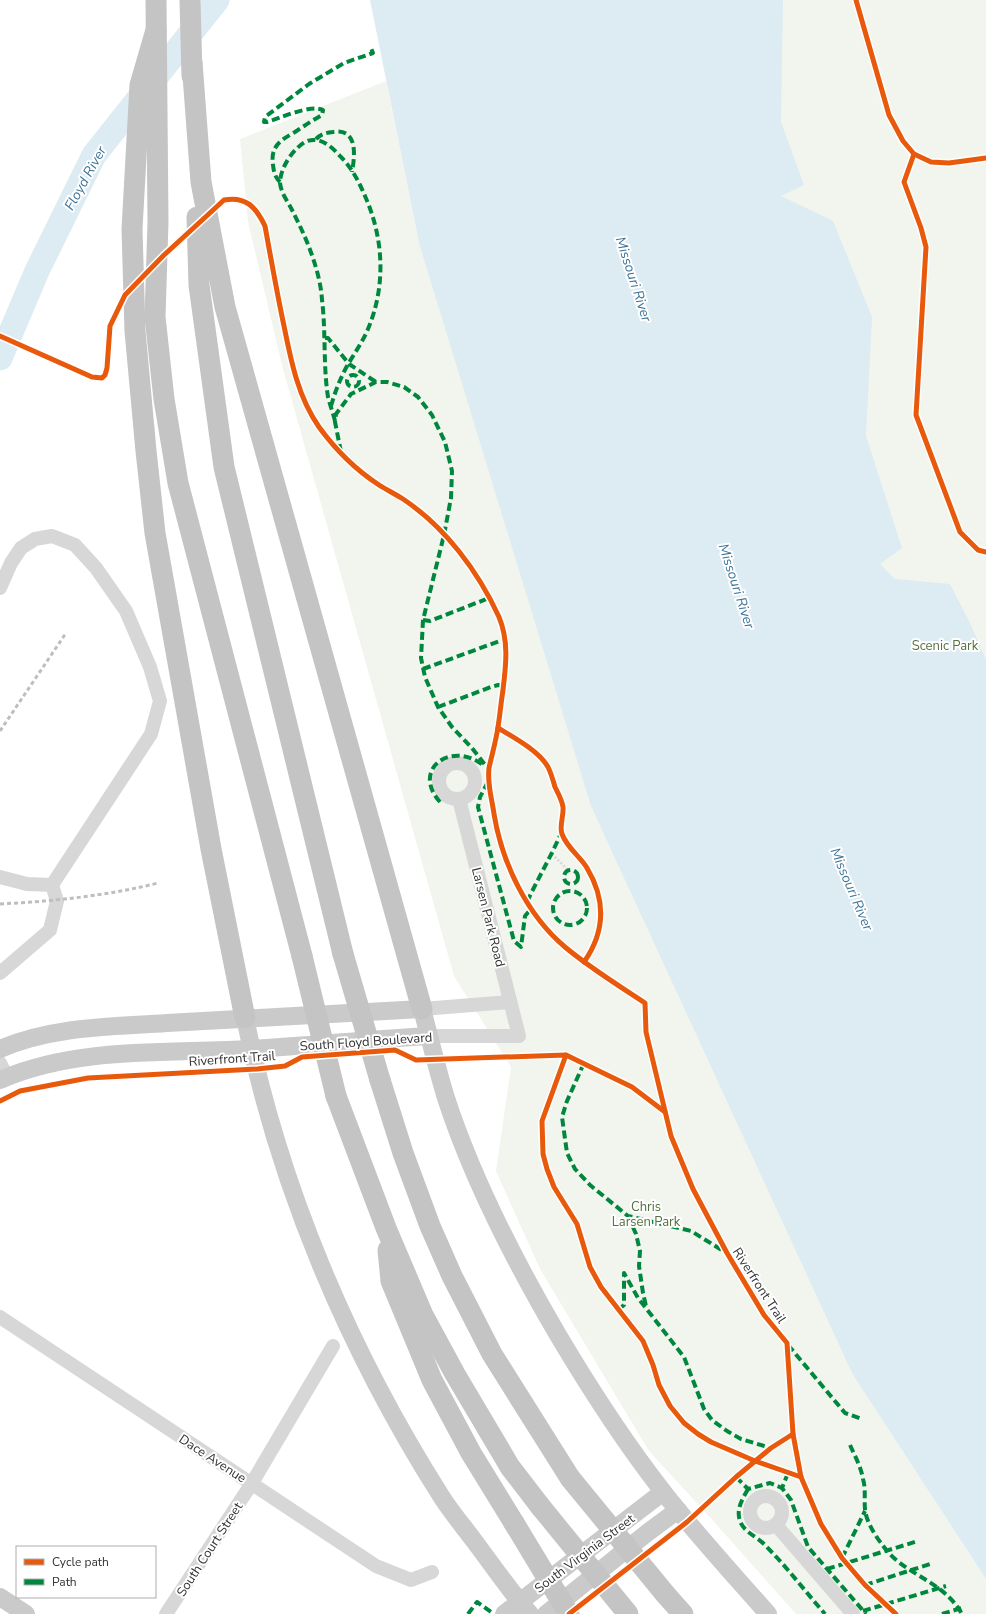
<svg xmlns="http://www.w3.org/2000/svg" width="986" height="1614" font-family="'Nunito Sans',sans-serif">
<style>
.green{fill:#f1f5ed}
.water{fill:#ddebf3}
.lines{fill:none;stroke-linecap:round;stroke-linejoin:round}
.river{stroke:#ddebf3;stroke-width:25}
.path{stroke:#d6d6d6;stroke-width:2.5;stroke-dasharray:2 2;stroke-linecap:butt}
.minor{stroke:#d7d7d7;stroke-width:14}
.major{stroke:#cacaca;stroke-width:18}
.highway{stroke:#c4c4c4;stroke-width:21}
.rail{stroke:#bebebe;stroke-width:3;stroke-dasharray:4 3;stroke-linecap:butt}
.highway-bridge{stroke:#c4c4c4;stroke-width:21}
.quiet{stroke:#00873e;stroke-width:4;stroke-dasharray:8 4;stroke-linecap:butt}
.cycleway-casing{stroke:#fff;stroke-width:8}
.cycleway{stroke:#e8590c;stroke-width:5}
.labels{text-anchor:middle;stroke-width:4;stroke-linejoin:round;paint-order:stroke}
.park-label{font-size:13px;fill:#56703f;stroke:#fff}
.street-label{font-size:13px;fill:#333;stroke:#fff}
.water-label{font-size:14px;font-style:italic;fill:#3f7597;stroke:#fff}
</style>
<rect width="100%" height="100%" fill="#fff"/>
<g class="green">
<polygon points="690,0 986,0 986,855 889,613"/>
<polygon points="386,81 419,243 853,1375 986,1579 986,1614 796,1614 707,1514 649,1451 540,1269 496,1171 511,1067 454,976 283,369 248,222 240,139"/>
</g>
<polygon class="water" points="370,0 783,0 781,122 804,185 781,196 833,221 872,317 866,436 902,548 880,564 895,579 950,584 971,625 986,660 986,1579 853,1375 591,806 419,243"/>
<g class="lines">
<polyline class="river" points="0,358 37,271 94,155 217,0"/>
<polyline class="path" points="552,854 569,871"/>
<g class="minor">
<polyline points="0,588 11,563 21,548 35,539 52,536 75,545 96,568 126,611 150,667 160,701 151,734 52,885"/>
<circle cx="457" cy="781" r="18"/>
<polyline points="0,877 27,884 52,885 57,901 50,930 0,973"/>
<polyline points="422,1009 510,1002"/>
<polyline points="429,1036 519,1036 459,799"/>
<polyline points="0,1063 7,1077"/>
<polyline points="0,1317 376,1566 411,1580 432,1572"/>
<circle cx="766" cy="1512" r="16"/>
<polyline points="776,1525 853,1614"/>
<polyline points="166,1614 252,1483 333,1346"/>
</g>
<g class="major">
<path d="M245 1018C279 1187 349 1351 441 1496 451 1512 464 1527 475 1542 493 1566 510 1591 530 1614"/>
<path d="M0 1049C52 1026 112 1027 167 1023 252 1018 337 1014 422 1009 430 1039 437 1069 446 1098 473 1181 514 1260 558 1335 590 1389 625 1443 664 1493 697 1535 733 1574 768 1614"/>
<path d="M0 1080C78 1046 168 1054 251 1049 310 1046 369 1039 429 1036"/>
<polyline points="0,1597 26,1614"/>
<polyline points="504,1614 663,1492"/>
<polyline points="546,1614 647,1533 678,1510"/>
</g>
<g class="highway">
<polyline points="156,0 158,222 155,317 164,399 178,483 302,956"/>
<polyline points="190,0 192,76"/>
<polyline points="156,30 140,85 132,229 135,331 146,451 155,533 211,849 245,1018"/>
<polyline points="192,62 201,182 225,307 422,1009"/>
<polyline points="197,217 199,285 224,467 343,954"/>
<polyline points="380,1080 403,1153 430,1226 452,1276 492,1354 570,1478"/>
<polyline points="336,1096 386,1228 423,1315 455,1374 510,1467 540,1506"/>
<polyline points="388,1250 391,1281 432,1380 471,1453 514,1523"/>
<polyline points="666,1595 683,1614"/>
</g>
<g class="rail">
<polyline points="0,731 66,633"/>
<path d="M0 904C54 901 106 896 158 883"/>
</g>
<g class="highway-bridge">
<polyline points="343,954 380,1080"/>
<polyline points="302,956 336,1096"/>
<polyline points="570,1478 666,1595"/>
<polyline points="540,1506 628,1614"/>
<polyline points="514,1523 569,1614"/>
</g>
<g class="quiet">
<path d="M316 139C321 134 325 133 333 132 358 128 355 155 352 172"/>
<path d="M280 182C275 177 274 173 273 165 270 146 281 140 295 132 304 126 313 120 322 115L323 110C311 104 280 118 267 122H264L265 117 309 84 344 63 373 53 371 48"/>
<polyline points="325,338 328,338 349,364 376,382"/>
<circle cx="353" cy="381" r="6"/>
<path d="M331 406C335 392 340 379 347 366 354 354 362 343 368 329 386 286 384 239 365 196 359 182 352 168 341 157 332 147 320 135 305 142 293 149 280 168 280 183 281 193 288 202 292 210 298 222 304 234 309 247 315 263 321 282 322 300 326 332 323 365 328 397 330 405 333 413 335 421"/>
<polyline points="341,452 335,422 336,414 351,394 376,382 387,382 404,387 418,397 432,415 445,442 452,471 451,498 444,535 423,620 421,658 425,677 438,707 452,727 472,748 489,770"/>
<polyline points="423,620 430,621 489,598"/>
<polyline points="423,669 505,639"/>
<polyline points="438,707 491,687 498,685 503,686"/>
<polyline points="488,782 480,797 478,807 514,941 521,947 525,916 531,909"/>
<path d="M440 802C411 770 450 740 483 765"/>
<circle cx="571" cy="877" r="7"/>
<circle cx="570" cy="908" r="17"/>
<path d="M527 902C538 878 551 857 561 833"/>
<polyline points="584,1063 567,1101 562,1117 567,1153 575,1169 590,1185 628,1216 691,1231 725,1252"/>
<polyline points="628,1216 636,1234 640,1251 639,1266 643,1293 646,1306"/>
<polyline points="618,1310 624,1305 624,1273 638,1298 684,1357 704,1409 712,1420 727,1431 741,1439 771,1448"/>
<polyline points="788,1345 845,1413 862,1419"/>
<path d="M850 1445C855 1456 861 1467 863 1479 866 1489 864 1499 865 1509 866 1522 876 1537 884 1547 904 1575 943 1580 962 1614"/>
<polyline points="788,1473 782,1488 791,1500 808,1547 866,1614"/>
<polyline points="736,1477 748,1489 770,1483 782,1488"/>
<path d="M748 1489C742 1500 736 1509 740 1521 744 1532 756 1536 764 1544 786 1566 805 1591 825 1614"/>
<polyline points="842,1558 865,1511"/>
<polyline points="827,1569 918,1541"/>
<polyline points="865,1585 930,1564"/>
<polyline points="863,1611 946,1586"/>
<polyline points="468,1614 477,1602 494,1614"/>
<polyline points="942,1614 965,1607"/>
</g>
<g class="cycleway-casing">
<g id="cycleway">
<polyline points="856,0 889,115 903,141 914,154 931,162 949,163 986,158"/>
<polyline points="914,154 904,182 921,228 926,247 916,415 960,532 978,550 986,552"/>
<path d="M0 336 92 377 102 378 105 375 107 368 110 326 125 295 164 255 224 200C246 196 256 207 265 226 271 259 277 293 284 326 291 361 298 397 319 427 335 449 356 470 379 485 387 490 395 494 403 499 445 527 478 571 499 617 509 641 506 665 503 690 501 702 500 715 498 727 496 741 492 754 489 768 487 784 492 799 494 814 502 863 527 915 565 947 590 968 618 985 645 1003L646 1032 671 1136 693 1189 727 1253 764 1315 787 1343 793 1434 801 1477 821 1524 842 1558 865 1585 896 1614"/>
<path d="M498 728C513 737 539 751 548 767 551 773 553 780 555 787 558 793 562 800 563 807 564 815 559 826 562 834 567 848 580 856 587 868 606 900 605 932 584 962"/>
<polyline points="566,1055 542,1121 543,1154 547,1169 554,1187 577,1224 590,1267 601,1287 643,1341 653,1365 659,1385 670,1406 684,1423 698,1434 711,1442 755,1461 801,1477"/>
<polyline points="0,1101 20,1091 88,1078 257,1069 285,1066 302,1057 395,1050 416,1060 566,1055 632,1087 665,1112"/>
<polyline points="569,1614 687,1522 736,1477 771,1448 793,1434"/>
</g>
</g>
<use href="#cycleway" class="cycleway"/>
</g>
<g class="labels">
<g class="park-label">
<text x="945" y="650">Scenic Park</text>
<text x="646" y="1211">Chris<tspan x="646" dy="15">Larsen Park</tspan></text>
</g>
<g class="street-label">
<text transform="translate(489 917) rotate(76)" y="5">Larsen Park Road</text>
<text transform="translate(366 1041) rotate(-4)" y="5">South Floyd Boulevard</text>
<text transform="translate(232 1058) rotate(-4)" y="5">Riverfront Trail</text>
<text transform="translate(760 1285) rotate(57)" y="5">Riverfront Trail</text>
<text transform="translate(213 1458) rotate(33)" y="5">Dace Avenue</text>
<text transform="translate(209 1549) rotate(-57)" y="5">South Court Street</text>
<text transform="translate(584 1553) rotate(-37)" y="5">South Virginia Street</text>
</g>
<g class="water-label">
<text transform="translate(85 178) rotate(-61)" y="5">Floyd River</text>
<text transform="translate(634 279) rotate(72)" y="5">Missouri River</text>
<text transform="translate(737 586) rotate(72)" y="5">Missouri River</text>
<text transform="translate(852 889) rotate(67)" y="5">Missouri River</text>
</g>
</g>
<rect x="16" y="1546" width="140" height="52" fill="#ffffff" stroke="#adadad"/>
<rect x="24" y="1559" width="20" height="6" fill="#e8590c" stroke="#adadad"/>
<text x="52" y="1566" font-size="12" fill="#333333">Cycle path</text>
<rect x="24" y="1579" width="20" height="6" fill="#00873e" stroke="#adadad"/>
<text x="52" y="1586" font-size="12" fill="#333333">Path</text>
</svg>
